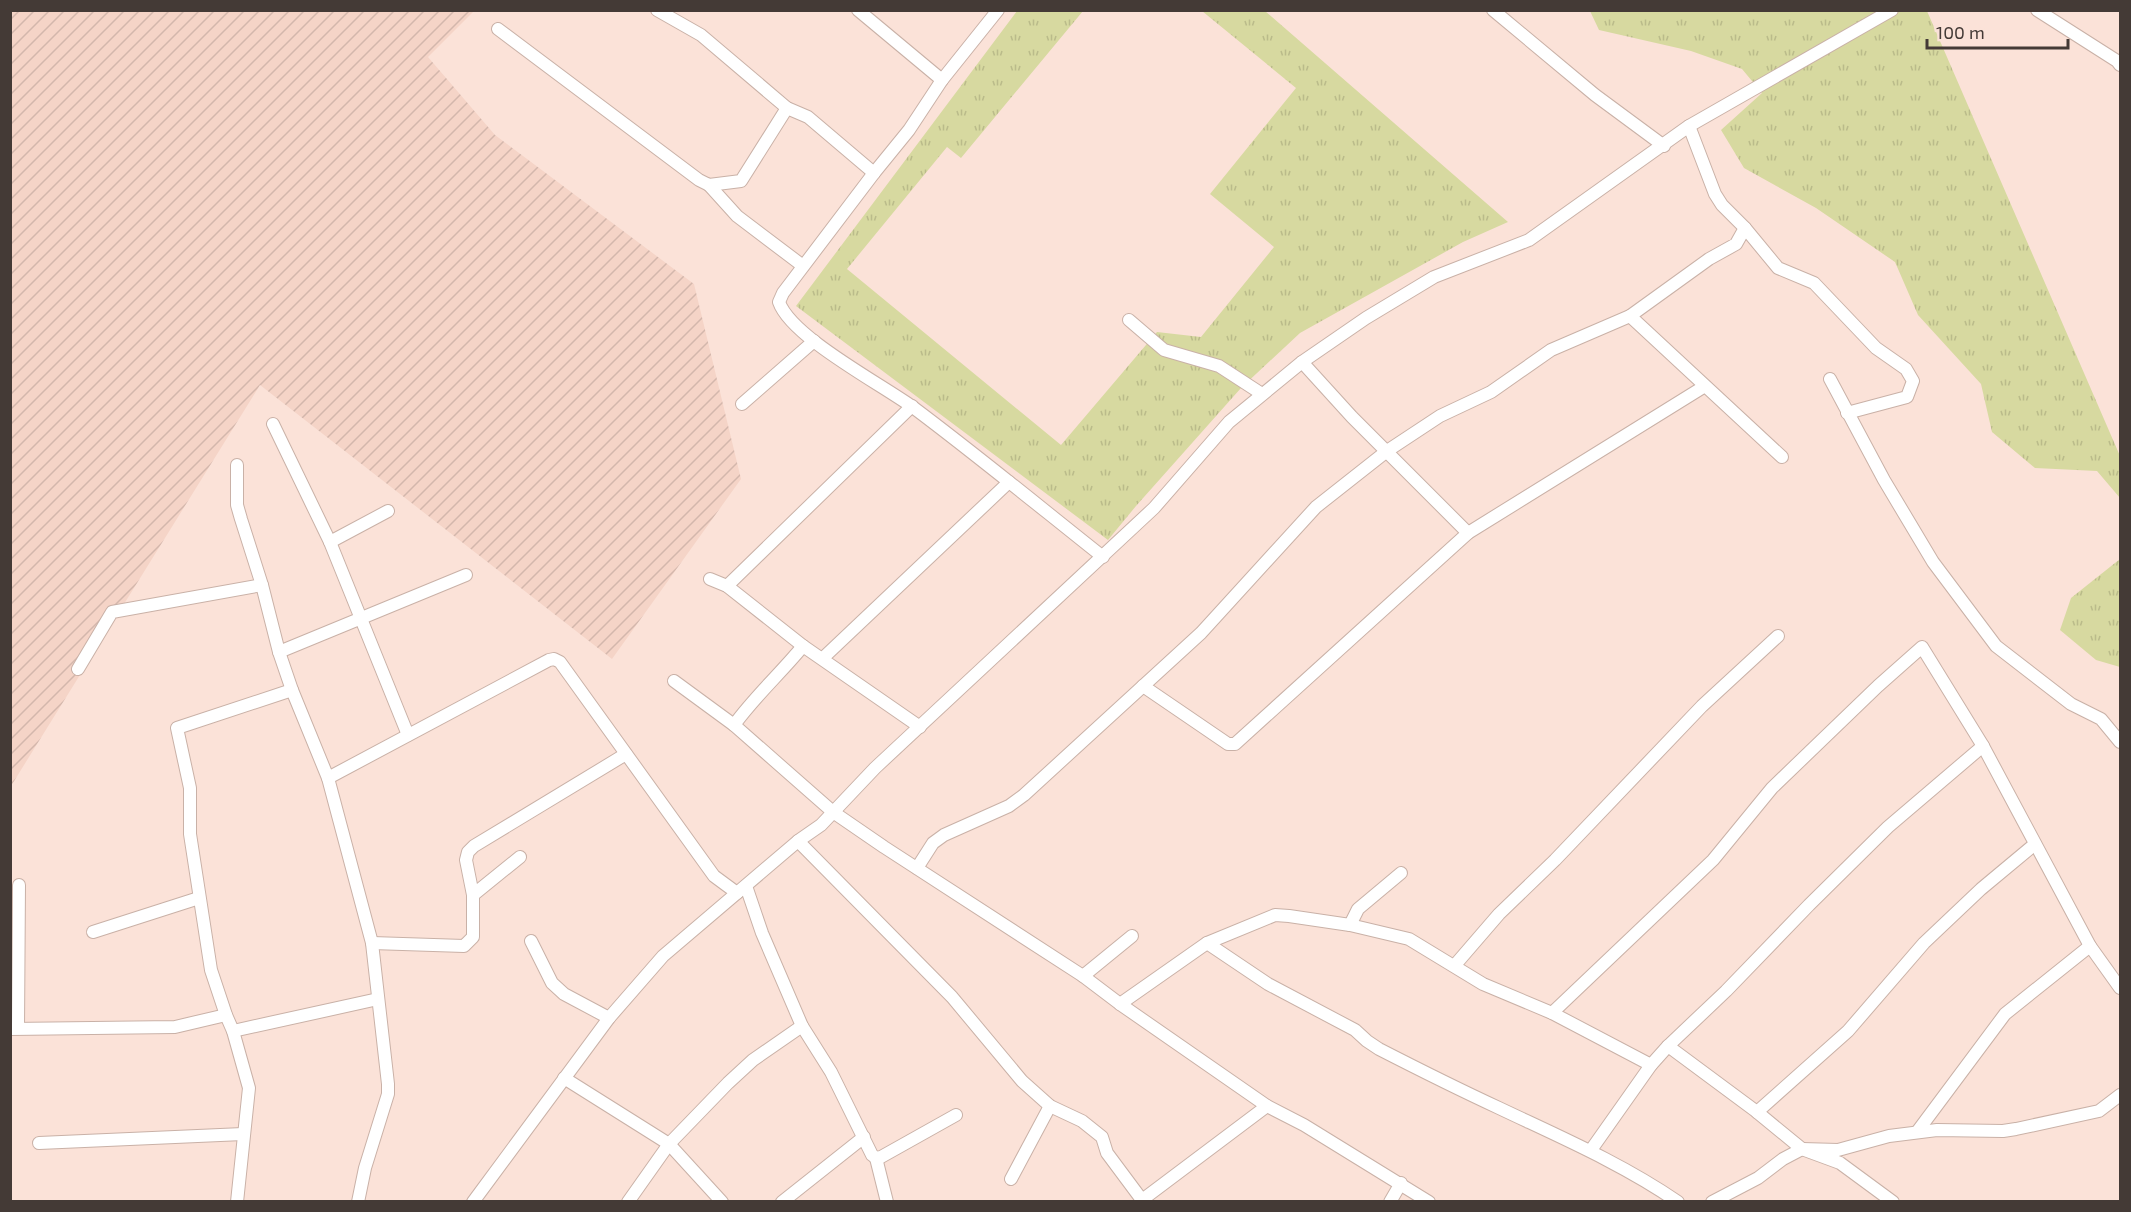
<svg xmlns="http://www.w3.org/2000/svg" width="2131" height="1212" font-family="'Exo 2',sans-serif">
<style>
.industrial{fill:url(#industrial-furrows)}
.grass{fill:url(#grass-tufts)}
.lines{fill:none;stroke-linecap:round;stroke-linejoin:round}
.minor-casing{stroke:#c9b1a7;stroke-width:14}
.minor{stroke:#fff;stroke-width:12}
</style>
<defs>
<pattern id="industrial-furrows" width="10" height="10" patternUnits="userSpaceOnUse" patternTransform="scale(1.5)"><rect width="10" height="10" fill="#f5d4c7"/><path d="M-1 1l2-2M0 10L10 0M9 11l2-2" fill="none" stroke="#d3b7ac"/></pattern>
<pattern id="grass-tufts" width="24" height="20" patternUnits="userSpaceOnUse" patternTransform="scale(1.5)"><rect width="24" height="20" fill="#d7d9a0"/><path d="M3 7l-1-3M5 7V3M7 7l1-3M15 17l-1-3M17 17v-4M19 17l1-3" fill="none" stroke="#babb8a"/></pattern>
</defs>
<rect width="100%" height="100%" fill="#fbe2d8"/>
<polygon class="industrial" points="11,11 474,11 428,57 495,135 694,284 741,479 612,659 260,385 11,786"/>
<g class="grass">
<polygon points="1017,11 1083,11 961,158 947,147 847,269 1061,445 1157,332 1201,337 1274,247 1210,194 1296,88 1202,11 1265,11 1508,222 1463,242 1300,333 1241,388 1136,506 1108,540 796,306"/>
<polygon points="1590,11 1927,11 2120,456 2120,498 2097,471 2035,468 1992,432 1981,384 1918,315 1895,262 1816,208 1744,168 1721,130 1762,93 1742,69 1691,51 1599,30"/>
<polygon points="2120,559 2120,667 2096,660 2060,630 2071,598"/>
</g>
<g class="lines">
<g class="minor-casing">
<g id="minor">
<polyline points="657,10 701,35 787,108 808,117 874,173"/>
<polyline points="858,10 942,80"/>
<path d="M998 10 942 80 909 130 874 173 783 293 779 302C791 337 881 384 914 408 978 456 1040 507 1103 557"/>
<polyline points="1493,10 1595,95 1664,146"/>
<polyline points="2037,10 2117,61 2120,65"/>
<polyline points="498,29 699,180 709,185 741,181 787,108"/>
<polyline points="1689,126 1715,194 1722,205 1745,228 1778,268 1814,283 1876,348 1906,369 1913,381 1907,397 1847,413"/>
<polyline points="709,185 737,216 803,266"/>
<polyline points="1630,316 1782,457"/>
<polyline points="1129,320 1164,350 1219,366 1262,394"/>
<polyline points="1302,362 1352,417 1468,533"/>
<polyline points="1830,379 1884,480 1933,562 1996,646 2071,704 2101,719 2120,742"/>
<polyline points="742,404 814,341"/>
<polyline points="273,424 330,542 408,735"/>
<polyline points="237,465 237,505 241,519 262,585 279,652 292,690 328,778 372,943 388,1084 388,1094 365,1168 358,1202"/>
<polyline points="330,542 388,511"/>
<polyline points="710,579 727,586 803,646 920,727"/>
<polyline points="727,586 912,406"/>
<path d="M803 646C781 673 755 696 734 725L833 812 884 847 1083 976 1120 1004 1267 1106 1304 1125 1429 1202"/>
<polyline points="279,652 466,575"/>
<polyline points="823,658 1009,482"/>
<polyline points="78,669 112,612 262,585"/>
<polyline points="674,681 734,725"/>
<polyline points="1143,686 1228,744 1235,744 1468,533 1705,386"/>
<polyline points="328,778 549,660 554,659 560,662 714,876 737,893"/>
<polyline points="798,841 952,997 1022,1081 1050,1106 1082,1121 1102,1137 1107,1153 1142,1200 1146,1202"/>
<polyline points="917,868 933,843 944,835 1009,806 1024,795 1201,633 1316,507 1387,451 1440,416 1491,392 1551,350 1630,316 1709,259 1736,244 1745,228"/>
<polyline points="746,886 762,933 802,1026 831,1072 872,1155 876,1158 881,1157 956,1115"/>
<polyline points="473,895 520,857"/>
<polyline points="1350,925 1358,909 1401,873"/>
<polyline points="93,932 199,898"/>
<polyline points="531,941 552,983 564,994 609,1018"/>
<polyline points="372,943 464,946 473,937 473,895 466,860 468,852 474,846 626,754"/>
<path d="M1207 943 1268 984 1355 1030 1367 1041 1379 1049C1418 1069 1458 1089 1499 1108 1560 1137 1621 1163 1678 1202"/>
<polyline points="1455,965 1499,914 1555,860 1702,706 1778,636"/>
<polyline points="1083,976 1132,936"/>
<polyline points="1120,1004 1207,943 1275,915 1289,916 1350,925 1409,939 1483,984 1552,1013 1651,1065"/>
<polyline points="1552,1013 1713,860 1772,788 1878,686 1922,647 1983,746 2090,946 2120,988"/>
<polyline points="18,1028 19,885"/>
<polyline points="10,1029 175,1027 226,1015"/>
<polyline points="233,1031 378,999"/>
<polyline points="1668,1046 1757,1112 1802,1149 1840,1163 1893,1202"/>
<polyline points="564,1078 669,1144 722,1202"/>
<polyline points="1757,1112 1848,1031 1924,943 1981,889 2035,844"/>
<polyline points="1917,1132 2005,1014 2090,946"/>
<polyline points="39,1143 243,1134"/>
<polyline points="1591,1150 1651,1065 1668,1046 1726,991 1809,905 1888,827 1983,746"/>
<polyline points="876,1158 887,1202"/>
<polyline points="1011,1179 1050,1106"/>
<polyline points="1142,1200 1267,1106"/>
<polyline points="237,1202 249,1088 233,1031 226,1015 211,970 190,834 190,788 177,728 292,690"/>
<polyline points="473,1202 609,1018 663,956 798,841 821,825 875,768 1154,508 1229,422 1302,362 1366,318 1434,277 1529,240 1689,126 1892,10"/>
<polyline points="628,1202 669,1144 728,1083 753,1060 802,1026"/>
<polyline points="782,1202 864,1137"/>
<polyline points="1390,1202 1401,1183"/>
<polyline points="1712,1202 1758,1178 1783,1159 1802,1149 1838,1150 1889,1136 1937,1130 2003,1131 2016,1129 2099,1111 2120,1095"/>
</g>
</g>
<use href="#minor" class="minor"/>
</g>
<rect width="2131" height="1212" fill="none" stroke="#443a36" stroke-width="24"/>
<path d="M1927 39v9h141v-9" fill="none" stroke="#443a36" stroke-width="3"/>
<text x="1936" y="39" font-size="18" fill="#443a36" stroke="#fbe2d8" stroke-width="4.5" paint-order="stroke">100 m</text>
</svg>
